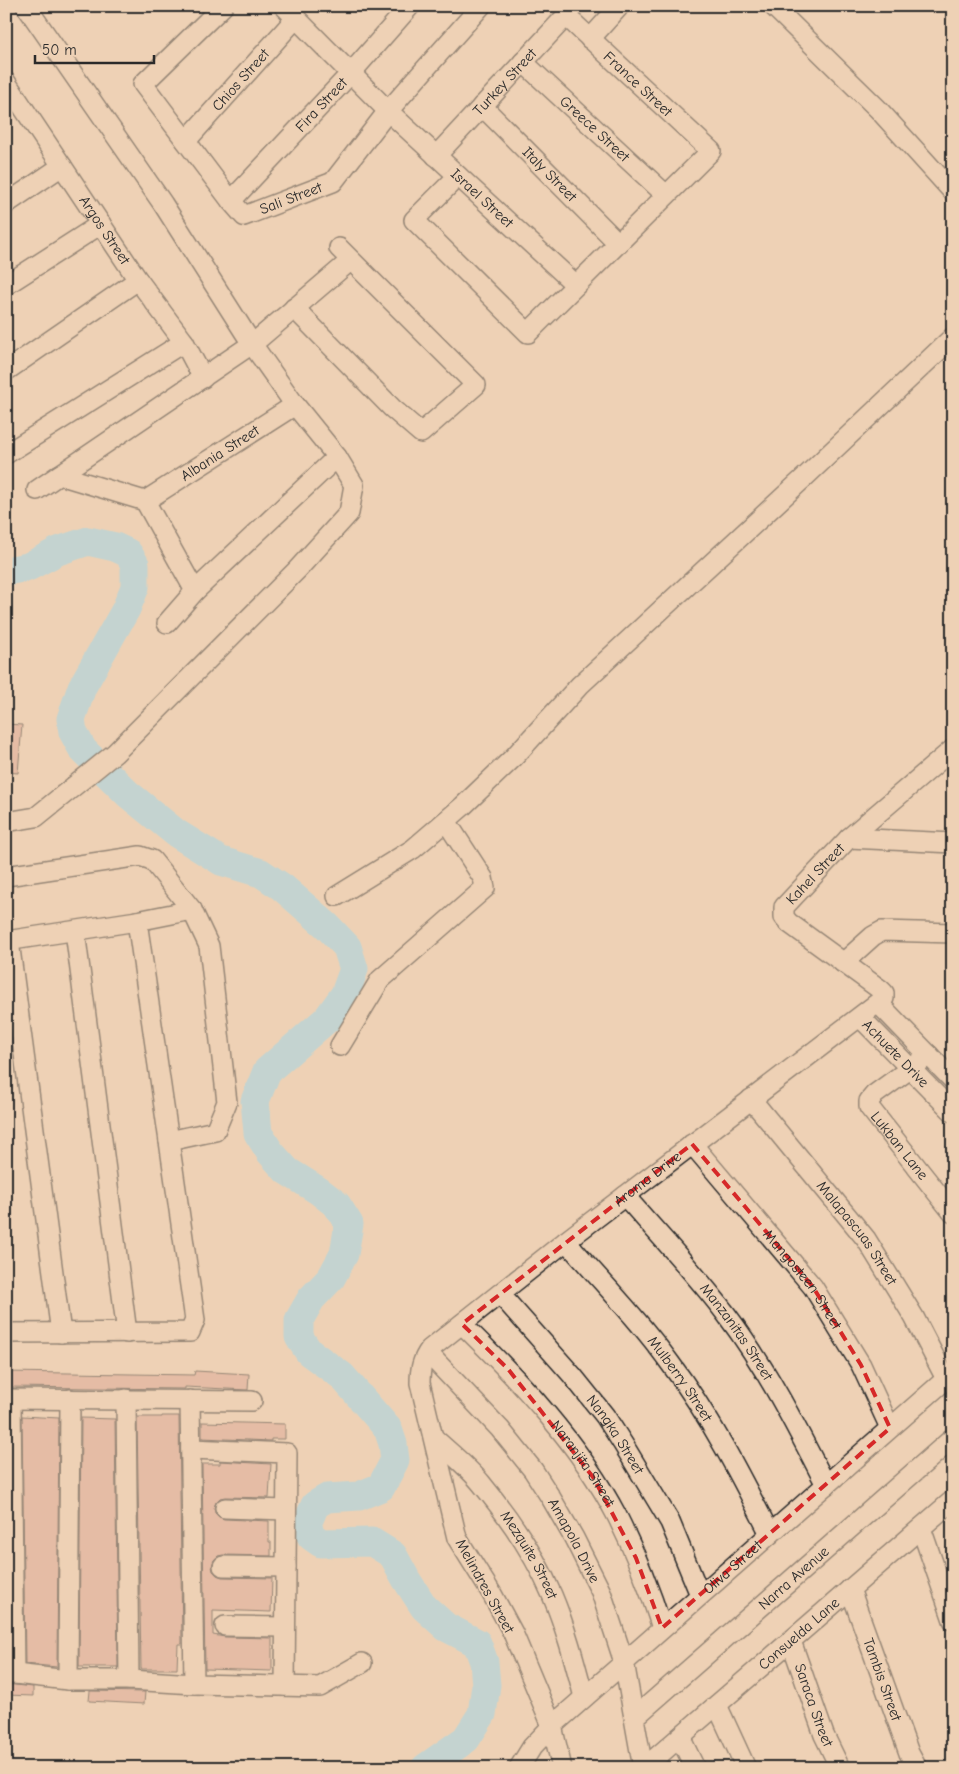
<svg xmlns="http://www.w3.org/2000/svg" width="959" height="1774" font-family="'Comic Neue',sans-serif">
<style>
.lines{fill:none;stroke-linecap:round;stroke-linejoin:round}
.river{stroke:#90d6f2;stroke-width:29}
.building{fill:#daa392;stroke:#2b2b2b}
.minor-casing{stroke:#2b2b2b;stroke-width:22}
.minor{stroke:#eed1b5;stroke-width:19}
.marked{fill:none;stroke:#d62828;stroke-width:4;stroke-dasharray:10 6;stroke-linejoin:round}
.labels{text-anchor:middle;stroke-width:4;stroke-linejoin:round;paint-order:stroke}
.street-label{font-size:15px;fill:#2b2b2b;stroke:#eed1b5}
</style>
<rect width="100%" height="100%" fill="#eed1b5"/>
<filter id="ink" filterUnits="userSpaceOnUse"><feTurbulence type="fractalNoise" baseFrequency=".02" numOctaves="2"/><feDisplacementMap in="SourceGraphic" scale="10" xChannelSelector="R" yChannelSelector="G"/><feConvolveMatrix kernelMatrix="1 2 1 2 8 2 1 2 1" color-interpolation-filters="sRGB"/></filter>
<g filter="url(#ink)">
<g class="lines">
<polyline class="river" points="6,571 28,567 58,551 88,541 115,547 128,553 135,564 135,587 126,609 82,687 71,719 73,732 83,750 128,794 176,833 221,861 261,873 282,887 327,926 347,947 354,969 345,994 327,1019 267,1071 255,1101 258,1133 270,1152 287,1171 319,1191 337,1205 349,1224 344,1254 331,1278 311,1299 299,1320 299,1337 309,1352 342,1376 388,1429 393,1444 395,1460 381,1487 359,1496 327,1498 315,1505 307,1524 311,1536 321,1543 372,1542 393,1555 406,1579 424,1607 446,1627 477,1643 484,1662 486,1685 482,1714 466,1739 425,1768"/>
</g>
<g class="building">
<polygon points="6,724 22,725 18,773 6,772"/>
<polygon points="195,1371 249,1374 248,1390 185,1387 185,1389 6,1387 6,1372 194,1375"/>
<polygon points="22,1416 59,1418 57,1667 25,1664"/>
<polygon points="162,1416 179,1416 182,1644 178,1644 177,1669 141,1669 137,1419 138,1417 162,1417"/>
<polygon points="81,1418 115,1419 118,1667 79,1667"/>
<polygon points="202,1422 285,1424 285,1439 271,1439 271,1441 202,1438"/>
<polygon points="220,1461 271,1464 269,1498 225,1497 220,1498 216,1502 214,1508 215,1513 219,1517 224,1519 269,1521 269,1542 271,1542 271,1556 223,1555 218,1556 214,1560 212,1566 213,1571 217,1575 222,1577 272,1578 271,1612 213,1610 213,1635 225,1637 272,1638 272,1671 205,1669 202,1464 220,1464"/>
<polygon points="6,1684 33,1687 33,1696 6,1695"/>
<polygon points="90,1691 145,1692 144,1704 89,1701"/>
</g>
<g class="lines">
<g class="minor-casing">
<g id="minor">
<path id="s1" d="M223 6 143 84 231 201 244 216 333 182 388 111 481 6"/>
<path id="s2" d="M284 6 388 111 576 285"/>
<polyline points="773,6 878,109 953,192"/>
<polyline points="590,39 618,8 616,6"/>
<path id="s3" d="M523 62 666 195"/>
<path id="s4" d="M6 82 138 280 184 342 203 378"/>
<path id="s5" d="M482 106 618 243"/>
<path id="s6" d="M186 141 296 18"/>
<path id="s7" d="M436 156 566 16 572 6"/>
<polyline points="458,176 414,220 528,333 711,151 566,16"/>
<path id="s8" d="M231 201 351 73 410 6"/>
<polyline points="6,204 62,166"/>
<polyline points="6,285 101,224"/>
<polyline points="294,308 392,408 421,433 476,385 339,248"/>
<polyline points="6,371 138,280"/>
<polyline points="6,454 184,342"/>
<polyline points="59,475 145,501 195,591"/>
<polyline points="37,490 255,342 350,261"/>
<path id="s9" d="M145 501 295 405"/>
<polyline points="167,623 195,591 337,457"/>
<polyline points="6,822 36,817 115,753 297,570 349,513 354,485 337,457 295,405 252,344 163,204 26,6"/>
<polyline points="849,838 953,843"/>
<polyline points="6,876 140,856 152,860 192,910 209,946 227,1102 215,1131 169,1141"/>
<polyline points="337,896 413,849 463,806 514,757 580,685 806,476 953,337"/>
<polyline points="75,931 127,1333"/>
<polyline points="6,941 137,921 192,910"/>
<polyline points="9,941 61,1333"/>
<polyline points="843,963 873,936 882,931 953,933"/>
<polyline points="878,1003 953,1080"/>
<path id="s10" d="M860 1017 953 1112"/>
<polyline points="340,1046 380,980 485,888 483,878 446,821"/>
<path id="s11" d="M929 1055 874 1095 869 1101V1107L953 1213"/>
<path id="s12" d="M751 1099 866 1239 914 1317 946 1379"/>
<path id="s13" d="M692 1144 813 1287 861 1365 890 1428"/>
<path id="s14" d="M625 1196C659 1235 695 1273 726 1314 766 1367 796 1426 826 1485"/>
<path id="s15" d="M566 1241C601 1281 639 1320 670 1363 710 1416 740 1475 770 1534"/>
<path id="s16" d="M500 1294 572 1375 605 1416 623 1444 670 1522 700 1595"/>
<path id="s17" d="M462 1324C520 1381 579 1443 617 1516 635 1552 650 1590 662 1628"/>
<polyline points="6,1333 190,1332 195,1320 137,921"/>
<path id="s18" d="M428 1353 500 1429 533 1470 551 1498 574 1538 601 1592 624 1662 643 1768"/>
<polyline points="6,1399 252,1401"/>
<polyline points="11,1399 14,1674"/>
<polyline points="126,1399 129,1680"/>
<polyline points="190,1400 194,1684"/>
<path id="s19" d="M434 1438C449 1452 467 1466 481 1483 509 1517 535 1555 552 1595 566 1628 575 1663 584 1697"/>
<polyline points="191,1449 287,1453 285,1686"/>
<polyline points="225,1508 286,1510"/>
<polyline points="921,1528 953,1620"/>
<polyline points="223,1566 286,1567"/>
<path id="s20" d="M850 1589 909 1753 917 1768"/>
<polyline points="225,1626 285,1627"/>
<path id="s21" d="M791 1641 824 1735 840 1768"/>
<polyline points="6,1673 68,1680 129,1680 194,1684 320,1687 362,1663"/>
<polyline points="68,1680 70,1399"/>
<polyline points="717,1705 746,1768"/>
<path id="s22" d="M635 1717 953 1438"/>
<polyline points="680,1737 695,1768"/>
<path id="s23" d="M519 1768 532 1747 552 1726 953 1373"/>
<path id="s24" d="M562 1768 552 1726 513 1633 492 1594 457 1538 420 1383C420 1369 422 1360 430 1349L566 1241 884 998V993L881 990 789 923 784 917V907L849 838 953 749"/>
<path id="s25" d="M644 1768 953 1500"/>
</g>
</g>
<use href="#minor" class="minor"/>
</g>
</g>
<path d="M0 0H959V1774H0ZM692 1144 813 1287 861 1365 890 1428 662 1628 636 1558 593 1477 508 1369 462 1324Z" fill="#eed1b5" fill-opacity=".55" fill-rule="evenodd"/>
<path class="marked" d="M692 1144 813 1287 861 1365 890 1428 662 1628 636 1558 593 1477 508 1369 462 1324Z"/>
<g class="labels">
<g class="street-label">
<text dy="5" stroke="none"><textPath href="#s6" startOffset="82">Chios Street</textPath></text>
<text dy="5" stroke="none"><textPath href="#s7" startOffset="101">Turkey Street</textPath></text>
<text transform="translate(638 84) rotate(43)" y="5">France Street</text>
<text dy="5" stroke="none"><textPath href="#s8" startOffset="132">Fira Street</textPath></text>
<text dy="5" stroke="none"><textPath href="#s3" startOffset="98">Greece Street</textPath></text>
<text dy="5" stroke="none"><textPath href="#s5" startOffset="96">Italy Street</textPath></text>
<text dy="5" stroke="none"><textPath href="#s1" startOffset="328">Sali Street</textPath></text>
<text dy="5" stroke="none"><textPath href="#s2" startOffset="276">Israel Street</textPath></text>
<text dy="5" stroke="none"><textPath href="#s4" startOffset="178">Argos Street</textPath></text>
<text dy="5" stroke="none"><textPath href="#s9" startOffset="89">Albania Street</textPath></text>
<text dy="5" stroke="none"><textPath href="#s24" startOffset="1210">Kahel Street</textPath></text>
<text dy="5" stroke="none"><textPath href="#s10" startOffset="51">Achuete Drive</textPath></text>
<text dy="5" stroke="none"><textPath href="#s11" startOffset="131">Lukban Lane</textPath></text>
<text dy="5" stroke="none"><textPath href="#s24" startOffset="726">Aroma Drive</textPath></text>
<text dy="5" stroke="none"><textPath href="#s12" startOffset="171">Malapascuas Street</textPath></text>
<text dy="5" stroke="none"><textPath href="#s13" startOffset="175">Mangosteen Street</textPath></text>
<text dy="5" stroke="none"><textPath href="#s14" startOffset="176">Manzanitas Street</textPath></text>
<text dy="5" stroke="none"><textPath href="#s15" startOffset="179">Mulberry Street</textPath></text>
<text dy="5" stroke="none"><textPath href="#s16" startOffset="182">Nangka Street</textPath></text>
<text dy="5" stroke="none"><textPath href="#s17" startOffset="185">Naranjita Street</textPath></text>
<text dy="5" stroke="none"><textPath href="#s18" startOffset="239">Amapola Drive</textPath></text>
<text dy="5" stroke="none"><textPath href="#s19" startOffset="152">Mezquite Street</textPath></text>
<text dy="5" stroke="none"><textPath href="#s23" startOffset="294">Oliva Street</textPath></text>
<text dy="5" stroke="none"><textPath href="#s22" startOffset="211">Narra Avenue</textPath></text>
<text transform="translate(485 1586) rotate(61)" y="5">Melindres Street</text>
<text dy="5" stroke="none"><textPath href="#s25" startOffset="205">Consuelda Lane</textPath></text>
<text dy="5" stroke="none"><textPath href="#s20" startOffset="96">Tambis Street</textPath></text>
<text dy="5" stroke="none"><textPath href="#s21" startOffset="68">Saraca Street</textPath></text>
</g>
</g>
<rect width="959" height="1774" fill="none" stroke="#eed1b5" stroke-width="25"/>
<rect x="12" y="12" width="934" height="1749" fill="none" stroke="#2b2b2b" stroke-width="2" filter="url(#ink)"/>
<path d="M35 55v8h119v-8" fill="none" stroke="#2b2b2b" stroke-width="2.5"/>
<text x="42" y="55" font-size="15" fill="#2b2b2b" stroke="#eed1b5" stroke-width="4" paint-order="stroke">50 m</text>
</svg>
